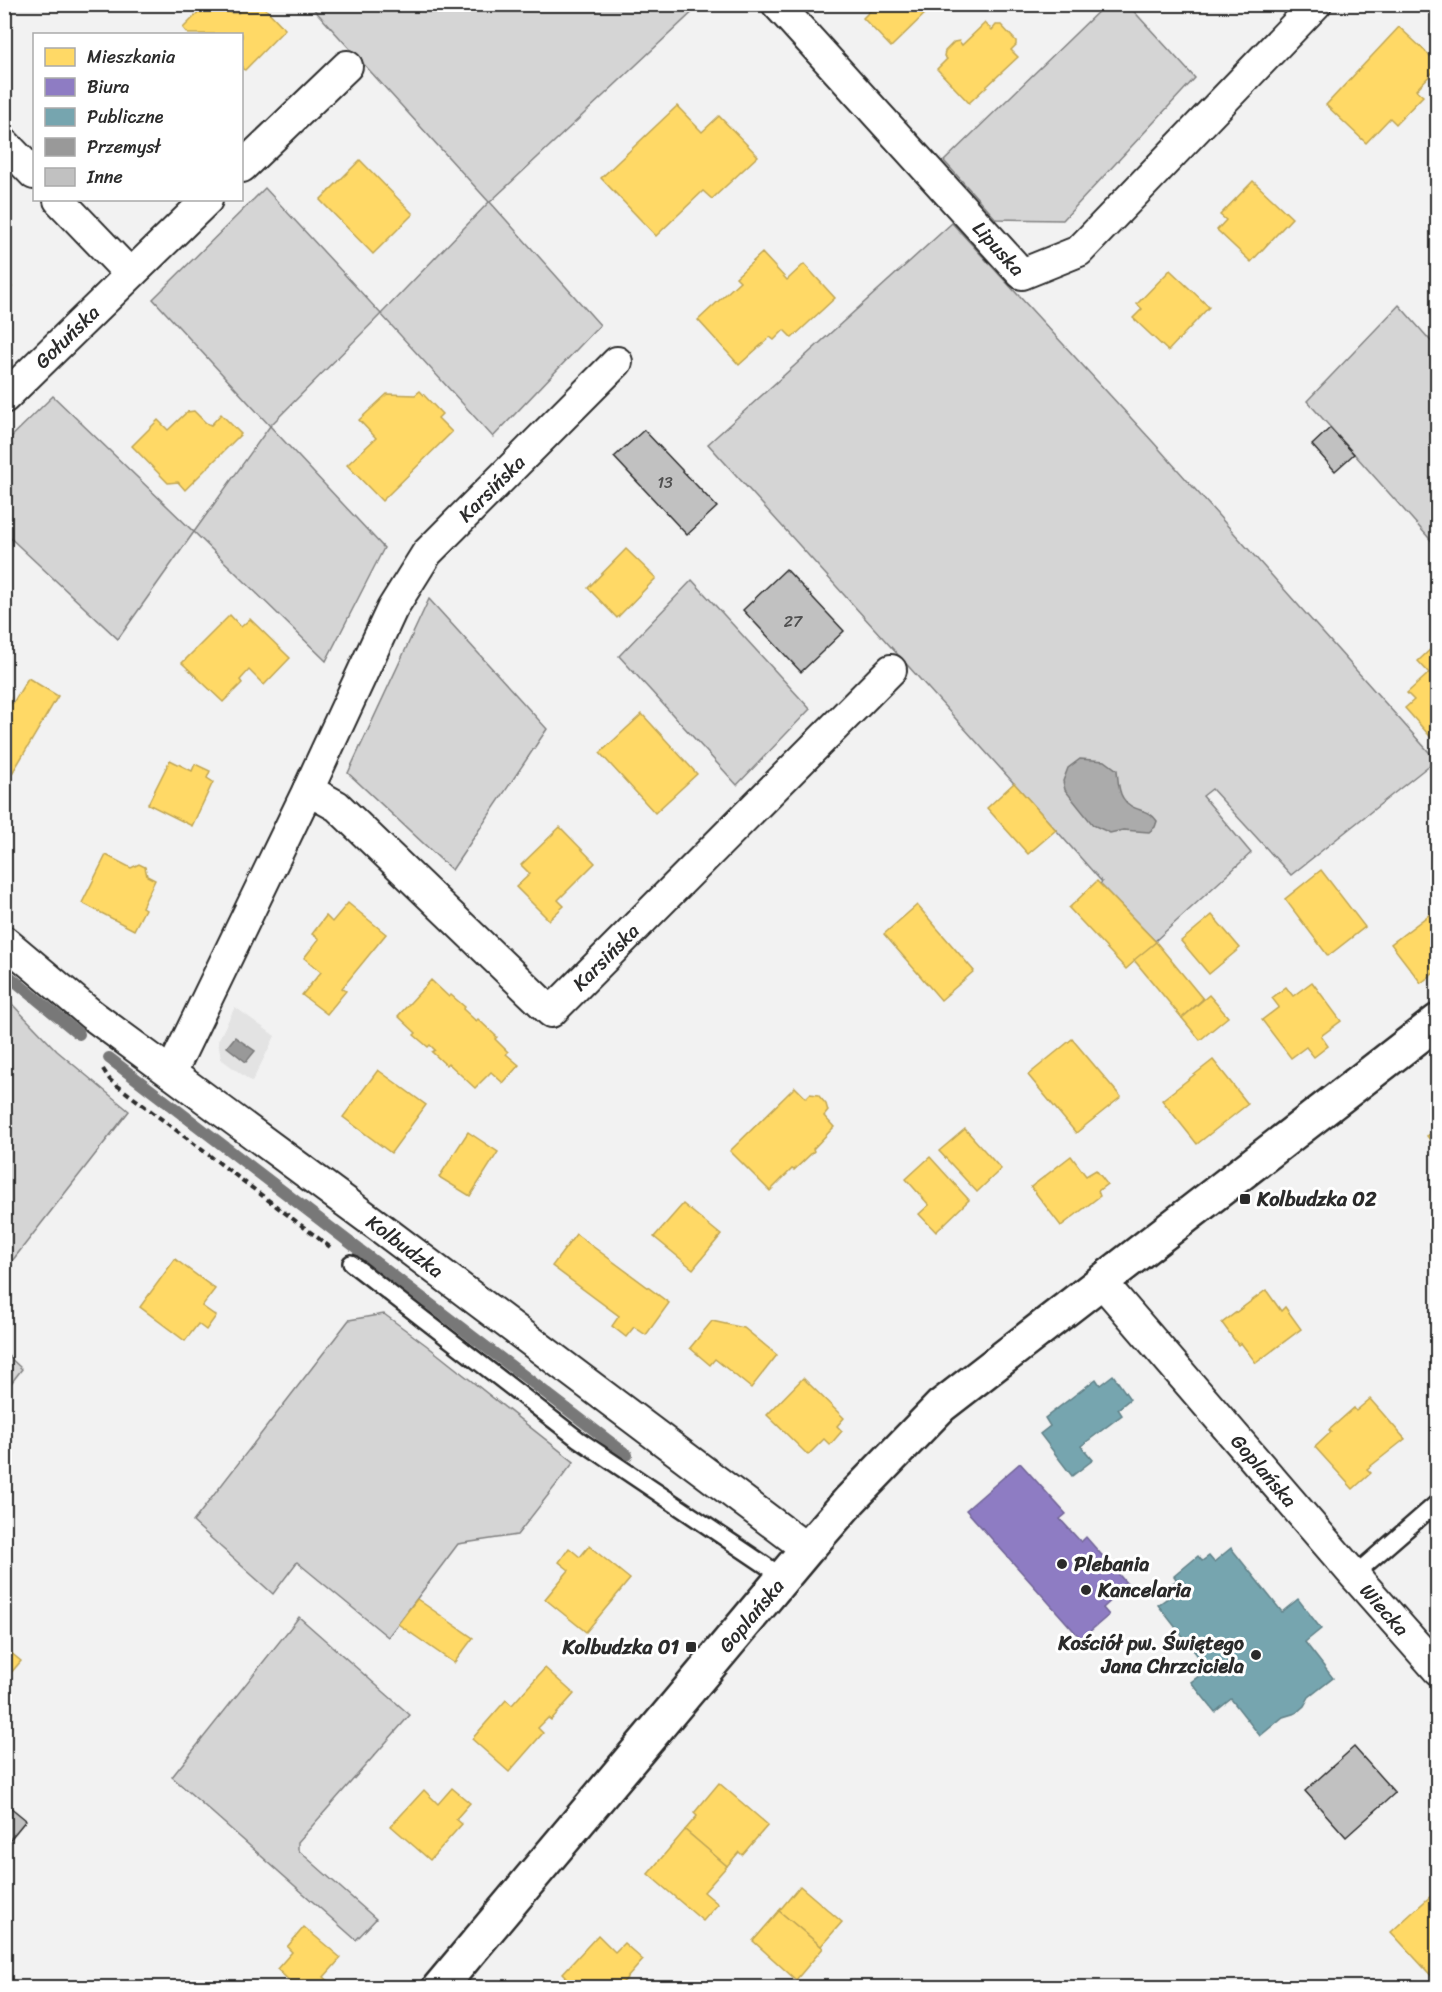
<svg xmlns="http://www.w3.org/2000/svg" width="1442" height="1992" font-family="Sriracha,sans-serif">
<style>
.built{fill:#e3e3e3}
.green{fill:#d5d5d5;stroke:#808080;stroke-width:1.5}
.water{fill:#ababab;stroke:#787878;stroke-width:1.5}
.homes{fill:#ffd966;stroke:#bfa554;stroke-width:1.5}
.offices{fill:#8e7cc3;stroke:#706495;stroke-width:1.5}
.public{fill:#76a5af;stroke:#608087;stroke-width:1.5}
.industry{fill:#999;stroke:#787878;stroke-width:1.5}
.lines{fill:none;stroke-linecap:round;stroke-linejoin:round}
.stream{stroke:#787878;stroke-width:12}
.building{fill:#c1c1c1;stroke:#2b2b2b;stroke-width:1.5}
.lane-casing{stroke:#2b2b2b;stroke-width:20}
.street-casing{stroke:#2b2b2b;stroke-width:34}
.secondary-casing{stroke:#2b2b2b;stroke-width:38}
.path{stroke:#2b2b2b;stroke-width:4;stroke-dasharray:6 4.5;stroke-linecap:butt}
.lane{stroke:#fff;stroke-width:15}
.street{stroke:#fff;stroke-width:30}
.secondary{stroke:#fff;stroke-width:33}
.poi-dot{fill:#2b2b2b;stroke:#fff;stroke-width:2}
.labels{text-anchor:middle;stroke-width:6;stroke-linejoin:round;paint-order:stroke}
.number-label{font-size:16px;fill:#505050}
.street-label{font-size:20px;fill:#2b2b2b;stroke:#fff}
.poi-label{font-size:20px;font-weight:bold;fill:#2b2b2b;stroke:#fff;text-anchor:start}
</style>
<rect width="100%" height="100%" fill="#f2f2f2"/>
<filter id="ink" filterUnits="userSpaceOnUse"><feTurbulence type="fractalNoise" baseFrequency=".0167" numOctaves="2"/><feDisplacementMap in="SourceGraphic" scale="12" xChannelSelector="R" yChannelSelector="G"/><feConvolveMatrix kernelMatrix="1 2 1 2 8 2 1 2 1" color-interpolation-filters="sRGB"/></filter>
<g filter="url(#ink)">
<polygon class="built" points="235,1007 275,1036 252,1082 221,1059 218,1041"/>
<g class="green">
<polygon points="1106,4 1128,5 1195,78 1063,220 996,219 944,161"/>
<polygon points="310,5 700,5 490,202 600,325 493,437 381,314 270,426 384,548 326,661 194,532 118,639 5,533 4,444 53,396 194,532 270,426 153,299 265,188 381,314 489,202"/>
<polygon points="952,223 1153,442 1436,760 1291,875 1212,789 1203,796 1251,853 1155,941 1100,884 1102,882 1056,830 708,444"/>
<polygon points="1399,305 1437,348 1437,547 1307,401"/>
<polygon points="692,580 810,709 737,785 619,656"/>
<polygon points="429,599 547,729 452,870 348,773"/>
<polygon points="11,1003 57,1051 129,1111 5,1270 4,1010"/>
<polygon points="384,1314 426,1345 574,1462 517,1535 458,1544 388,1637 297,1562 273,1594 193,1522 349,1320"/>
<polygon points="5,1353 22,1369 5,1391"/>
<polygon points="299,1617 410,1715 298,1842 298,1850 376,1919 356,1940 172,1777"/>
</g>
<path class="water" d="M1080 759 1105 761 1117 770C1118 779 1118 791 1123 798 1131 812 1149 808 1157 821L1155 827 1149 832 1123 830 1110 833 1093 825 1065 790 1063 781 1068 768Z"/>
<g class="homes">
<polygon points="207,4 222,4 231,13 238,13 247,4 261,4 285,29 245,70 242,69 242,34 188,34 183,28"/>
<polygon points="877,4 935,4 891,47 863,18"/>
<polygon points="985,23 992,30 996,25 1001,25 1016,41 1016,45 1011,50 1018,57 969,103 937,69 947,59 944,56 945,51 954,42 959,41 962,45"/>
<polygon points="1399,27 1438,63 1438,67 1416,90 1423,96 1396,124 1390,118 1366,143 1326,105"/>
<polygon points="677,106 702,132 719,116 758,156 712,199 703,191 656,236 601,178"/>
<polygon points="360,160 413,214 373,254 320,200"/>
<polygon points="1253,181 1292,218 1251,262 1217,230 1226,220 1220,215"/>
<polygon points="762,253 787,280 804,264 835,298 792,338 784,330 774,340 770,337 739,365 698,320 740,281 736,277"/>
<polygon points="1170,270 1209,307 1168,351 1133,318 1142,309 1137,304"/>
<polygon points="4,280 12,287 4,296"/>
<polygon points="420,391 442,414 438,418 452,432 382,501 347,465 376,438 359,420 387,394 415,395"/>
<polygon points="194,411 206,423 211,425 221,414 241,434 185,490 178,482 168,483 132,446 158,420 168,430 187,412"/>
<polygon points="626,549 656,578 617,618 588,588"/>
<polygon points="230,615 241,627 250,619 290,658 264,685 249,670 240,680 242,683 223,702 182,663"/>
<polygon points="1433,647 1438,652 1437,744 1405,708 1414,700 1407,693 1429,673 1418,661"/>
<polygon points="28,678 58,696 4,787 4,694 9,697 10,702 13,703"/>
<polygon points="642,714 697,774 655,813 600,753"/>
<polygon points="170,760 192,771 195,764 210,771 207,778 213,782 192,826 148,804"/>
<polygon points="1014,783 1056,830 1028,854 987,808"/>
<polygon points="560,827 595,863 558,900 564,906 549,920 516,887 530,874 521,865"/>
<polygon points="106,855 131,868 139,864 145,867 147,876 155,880 142,907 145,909 134,930 82,903"/>
<polygon points="1321,870 1365,927 1328,956 1285,899"/>
<polygon points="1097,881 1156,942 1126,969 1069,908"/>
<polygon points="348,903 386,934 342,988 346,991 327,1014 302,995 321,972 304,958 319,939 312,934 326,916 332,922"/>
<polygon points="917,905 974,971 941,1000 884,934"/>
<polygon points="1438,908 1438,970 1421,983 1391,944"/>
<polygon points="1212,915 1240,948 1209,974 1181,941"/>
<polygon points="1156,942 1203,999 1182,1018 1134,960"/>
<polygon points="431,980 449,997 451,995 465,1007 463,1009 476,1021 478,1019 497,1037 495,1039 508,1052 506,1054 519,1065 503,1083 491,1072 475,1088 448,1063 446,1065 432,1052 435,1050 430,1045 428,1047 414,1035 416,1033 398,1016"/>
<polygon points="1312,982 1341,1021 1321,1036 1328,1046 1314,1057 1306,1047 1291,1058 1262,1020 1279,1007 1272,998 1286,987 1293,996"/>
<polygon points="1209,995 1228,1017 1200,1040 1182,1018"/>
<polygon points="1072,1039 1121,1097 1076,1133 1028,1075"/>
<polygon points="1213,1060 1248,1104 1197,1144 1162,1100"/>
<polygon points="378,1070 426,1105 391,1153 343,1117"/>
<polygon points="795,1087 806,1098 810,1094 818,1095 826,1104 828,1111 824,1116 834,1127 813,1149 814,1151 794,1170 792,1169 770,1191 730,1151"/>
<polygon points="965,1129 1001,1169 977,1192 939,1151"/>
<polygon points="1438,1129 1438,1150 1427,1136"/>
<polygon points="468,1132 498,1152 470,1196 439,1177"/>
<polygon points="1071,1156 1086,1176 1096,1170 1107,1184 1098,1191 1100,1196 1061,1226 1031,1187"/>
<polygon points="930,1157 969,1200 936,1232 919,1214 929,1205 906,1179"/>
<polygon points="683,1204 721,1235 693,1269 654,1237"/>
<polygon points="576,1234 669,1303 646,1335 634,1327 626,1337 612,1326 619,1316 552,1266"/>
<polygon points="175,1259 215,1289 202,1306 216,1316 206,1330 198,1324 185,1341 140,1307"/>
<polygon points="1266,1290 1281,1311 1285,1307 1301,1329 1256,1363 1241,1343 1238,1345 1222,1323"/>
<polygon points="712,1321 744,1328 777,1355 751,1388 715,1359 710,1365 690,1348"/>
<polygon points="803,1378 844,1418 837,1426 842,1431 830,1445 824,1439 808,1455 767,1415"/>
<polygon points="1370,1399 1405,1439 1367,1469 1371,1473 1353,1489 1315,1447 1331,1432 1329,1430 1354,1408 1356,1411"/>
<polygon points="589,1546 630,1579 586,1632 545,1599 569,1570 559,1562 569,1548 580,1557"/>
<polygon points="417,1599 473,1638 454,1663 398,1624"/>
<polygon points="4,1647 21,1661 4,1681"/>
<polygon points="545,1668 574,1694 551,1720 548,1718 538,1728 543,1733 509,1772 472,1739 506,1700 512,1705"/>
<polygon points="719,1783 768,1825 742,1855 739,1852 727,1866 685,1830 697,1816 694,1813"/>
<polygon points="452,1788 470,1803 456,1819 462,1824 430,1860 391,1826 424,1790 438,1804"/>
<polygon points="685,1830 727,1866 704,1892 718,1904 703,1921 648,1874"/>
<polygon points="800,1886 842,1922 821,1946 779,1911"/>
<polygon points="1433,1894 1438,1899 1438,1983 1391,1932"/>
<polygon points="779,1911 823,1948 796,1980 753,1941"/>
<polygon points="304,1927 341,1958 324,1977 330,1982 325,1988 297,1988 277,1969 292,1952 287,1947"/>
<polygon points="598,1935 615,1952 624,1943 643,1960 618,1988 555,1988 566,1976 563,1973"/>
</g>
<polygon class="offices" points="1020,1463 1066,1514 1060,1519 1081,1542 1086,1537 1128,1585 1103,1608 1109,1615 1081,1639 966,1510"/>
<g class="public">
<polygon points="1113,1375 1130,1399 1118,1409 1122,1415 1081,1446 1093,1460 1072,1476 1040,1434 1050,1426 1045,1418 1096,1379 1100,1385"/>
<polygon points="1231,1548 1282,1612 1298,1599 1321,1629 1305,1642 1333,1678 1309,1697 1304,1706 1296,1713 1283,1717 1260,1736 1231,1699 1215,1712 1191,1682 1208,1669 1158,1605 1176,1592 1170,1585 1177,1580 1174,1576 1198,1556 1202,1561 1209,1556 1214,1562"/>
</g>
<polygon class="industry" points="235,1037 255,1051 246,1062 227,1047"/>
<g class="lines">
<g class="stream">
<polyline points="4,972 79,1034"/>
<polyline points="109,1058 627,1455"/>
</g>
</g>
<g class="building">
<polygon points="1330,428 1354,454 1335,471 1312,445"/>
<polygon points="644,430 717,507 687,535 614,457"/>
<polygon points="786,569 844,631 801,672 743,610"/>
<polygon points="1354,1747 1395,1793 1346,1837 1305,1791"/>
<polygon points="4,1802 26,1820 4,1847"/>
</g>
<g class="lines">
<g class="lane-casing">
<g id="lane">
<polyline points="351,1263 578,1439 783,1577"/>
<polyline points="1354,1575 1438,1502"/>
</g>
</g>
<g class="street-casing">
<g id="street">
<path id="s1" d="M777 4 1022 274 1079 251 1316 4"/>
<polyline points="4,143 34,174"/>
<polyline points="242,167 347,66"/>
<polyline points="59,200 130,274"/>
<path id="s2" d="M4 398 207 200"/>
<path id="s3" d="M308 790 392 609 427 553 617 362"/>
<path id="s4" d="M4 941 92 1015 377 1225 807 1549"/>
<path id="s5" d="M171 1073 308 790 337 806 551 1012 891 670"/>
<path id="s6" d="M1101 1281 1354 1575 1438 1670"/>
</g>
</g>
<g class="secondary-casing">
<g id="secondary">
<path id="s7" d="M439 1988 807 1549 850 1500 941 1406 1438 1021"/>
</g>
</g>
<polyline class="path" points="103,1069 110,1080 330,1247"/>
<use href="#lane" class="lane"/>
<use href="#street" class="street"/>
<use href="#secondary" class="secondary"/>
</g>
</g>
<g class="poi-dot">
<rect x="1239" y="1193" width="12" height="12" rx="3"/>
<circle cx="1062" cy="1564" r="6"/>
<circle cx="1086" cy="1590" r="6"/>
<rect x="685" y="1641" width="12" height="12" rx="3"/>
<circle cx="1256" cy="1655" r="6"/>
</g>
<g class="labels">
<g class="number-label">
<text x="665" y="488">13</text>
<text x="793" y="627">27</text>
</g>
<g class="street-label">
<text dy="7" stroke="none"><textPath href="#s1" startOffset="330">Lipuska</textPath></text>
<text dy="7" stroke="none"><textPath href="#s2" startOffset="88">Gołuńska</textPath></text>
<text dy="7" stroke="none"><textPath href="#s3" startOffset="357">Karsińska</textPath></text>
<text dy="7" stroke="none"><textPath href="#s5" startOffset="722">Karsińska</textPath></text>
<text dy="7" stroke="none"><textPath href="#s4" startOffset="504">Kolbudzka</textPath></text>
<text dy="7" stroke="none"><textPath href="#s6" startOffset="250">Goplańska</textPath></text>
<text dy="7" stroke="none"><textPath href="#s6" startOffset="434">Wiecka</textPath></text>
<text dy="7" stroke="none"><textPath href="#s7" startOffset="486">Goplańska</textPath></text>
</g>
<g class="poi-label">
<text x="1257" y="1206">Kolbudzka 02</text>
<text x="1074" y="1571">Plebania</text>
<text x="1098" y="1597">Kancelaria</text>
<text x="1244" y="1650" text-anchor="end">Kościół pw. Świętego<tspan x="1244" dy="23">Jana Chrzciciela</tspan></text>
<text x="679" y="1654" text-anchor="end">Kolbudzka 01</text>
</g>
</g>
<rect width="1442" height="1992" fill="none" stroke="#fff" stroke-width="24"/>
<rect x="12" y="12" width="1418" height="1968" fill="none" stroke="#2b2b2b" stroke-width="2" filter="url(#ink)"/>
<rect x="33" y="33" width="210" height="168" fill="#ffffff" stroke="#aaaaaa" stroke-width="1.5"/>
<rect x="45" y="48" width="30" height="18" fill="#ffd966" stroke="#aaaaaa" stroke-width="1.5"/>
<text x="87" y="63" font-size="18" fill="#2b2b2b">Mieszkania</text>
<rect x="45" y="78" width="30" height="18" fill="#8e7cc3" stroke="#aaaaaa" stroke-width="1.5"/>
<text x="87" y="93" font-size="18" fill="#2b2b2b">Biura</text>
<rect x="45" y="108" width="30" height="18" fill="#76a5af" stroke="#aaaaaa" stroke-width="1.5"/>
<text x="87" y="123" font-size="18" fill="#2b2b2b">Publiczne</text>
<rect x="45" y="138" width="30" height="18" fill="#999999" stroke="#aaaaaa" stroke-width="1.5"/>
<text x="87" y="153" font-size="18" fill="#2b2b2b">Przemysł</text>
<rect x="45" y="168" width="30" height="18" fill="#c1c1c1" stroke="#aaaaaa" stroke-width="1.5"/>
<text x="87" y="183" font-size="18" fill="#2b2b2b">Inne</text>
</svg>
